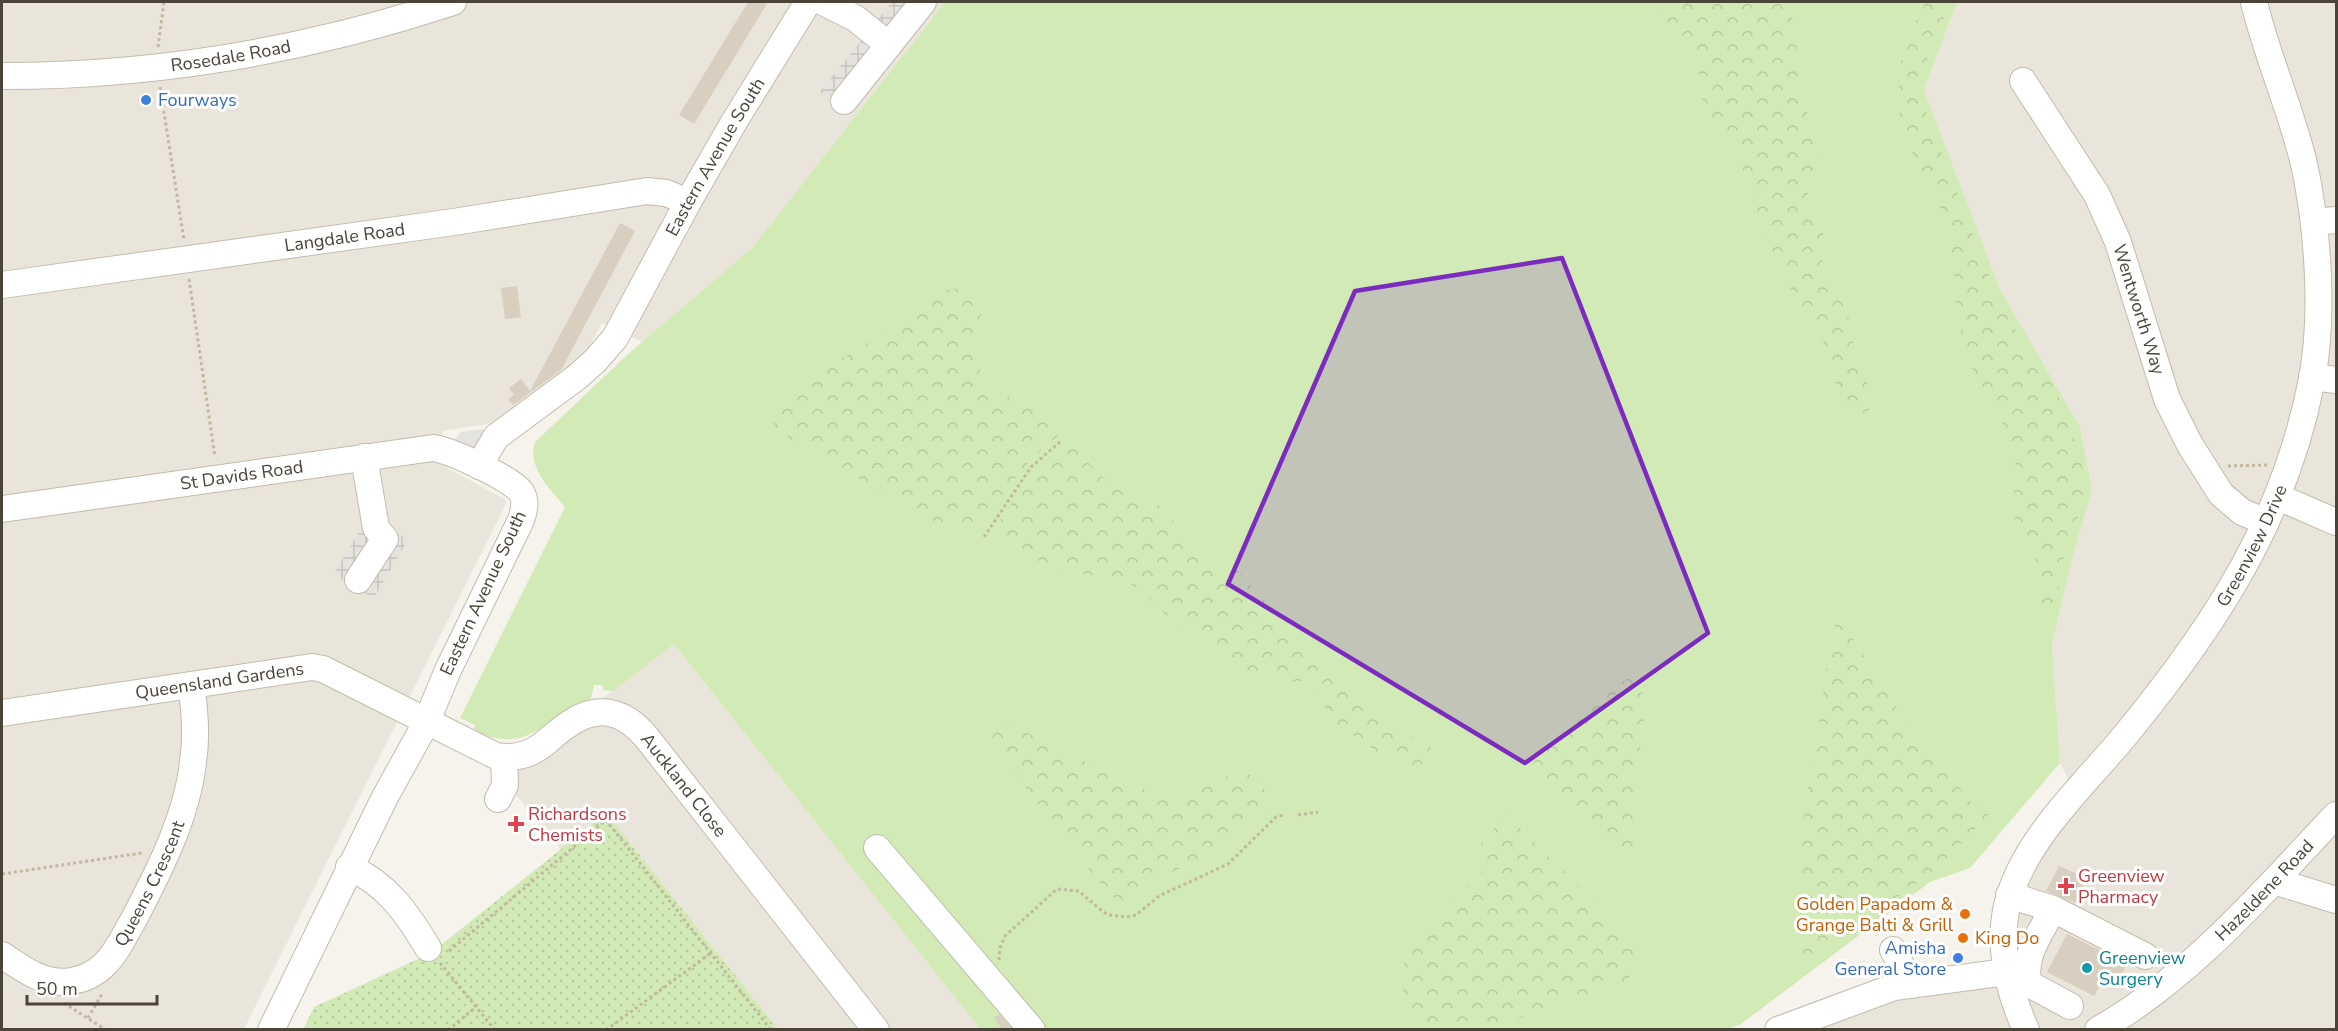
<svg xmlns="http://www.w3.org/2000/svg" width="2338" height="1031" font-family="'Nunito Sans',sans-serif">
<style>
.residential{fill:#eae5da}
.industrial{fill:url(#industrial-grid)}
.green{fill:#d2eab5}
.forest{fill:url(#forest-crowns)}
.garden{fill:url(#garden-dots)}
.parking{fill:#e5e3e0}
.building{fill:#d8cfc1}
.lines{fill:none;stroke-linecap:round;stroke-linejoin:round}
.minor-casing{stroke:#c2bbae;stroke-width:28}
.path{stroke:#c4b79f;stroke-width:3;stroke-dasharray:3 3;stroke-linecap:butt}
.minor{stroke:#fff;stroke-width:26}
.marked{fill:#7b2cbf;fill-opacity:0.2;stroke:#7b2cbf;stroke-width:4.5;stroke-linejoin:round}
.shop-dot{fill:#3f7fe0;stroke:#fff;stroke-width:2}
.health-dot{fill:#e0444e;stroke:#fff;stroke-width:2}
.food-dot{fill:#e8710a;stroke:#fff;stroke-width:2}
.culture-dot{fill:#0f9aa8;stroke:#fff;stroke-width:2}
.labels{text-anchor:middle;stroke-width:6;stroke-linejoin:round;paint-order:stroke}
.street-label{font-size:18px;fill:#4b4439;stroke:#fff}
.shop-label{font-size:18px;fill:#366cbe;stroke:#fff;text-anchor:start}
.health-label{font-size:18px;fill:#be3a42;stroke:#fff;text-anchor:start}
.food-label{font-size:18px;fill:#c56008;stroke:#fff;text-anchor:end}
.culture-label{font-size:18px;fill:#0d838f;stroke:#fff;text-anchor:start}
</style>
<defs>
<pattern id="industrial-grid" width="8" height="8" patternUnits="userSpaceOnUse" patternTransform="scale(1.5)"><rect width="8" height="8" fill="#e6e2dd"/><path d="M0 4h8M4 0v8" fill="none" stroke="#c7c3be"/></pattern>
<pattern id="forest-crowns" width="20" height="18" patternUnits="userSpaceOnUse" patternTransform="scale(1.5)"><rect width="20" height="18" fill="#d2eab5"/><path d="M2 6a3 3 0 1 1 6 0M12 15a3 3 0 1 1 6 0" fill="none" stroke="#b6ca9c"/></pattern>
<pattern id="garden-dots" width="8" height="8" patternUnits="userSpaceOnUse" patternTransform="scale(1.5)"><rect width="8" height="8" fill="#d2eab5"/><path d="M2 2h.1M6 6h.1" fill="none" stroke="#b6ca9c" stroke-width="1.8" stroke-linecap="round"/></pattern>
</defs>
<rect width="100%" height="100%" fill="#f6f3ec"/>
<g class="residential">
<polygon points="2,2 945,2 752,248 642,342 602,323 585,355 506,421 442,431 447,468 505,499 506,504 244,1029 2,1030"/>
<polygon points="1957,2 2336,2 2336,1029 1797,1030 1895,994 2013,972 2017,915 2032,872 2078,799 2060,763 2052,645 2072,559 2092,490 2080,427 2000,289 1924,90"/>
<polygon points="674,644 980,1029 778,1029 606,813 561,849 512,790 511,768"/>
</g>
<g class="industrial">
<polygon points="892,2 933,2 845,111 820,92"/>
<polygon points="369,516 408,540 374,598 333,575"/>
</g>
<path class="green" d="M945 2H1957L1924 90 2000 289 2080 427 2092 490 2072 559 2052 645 2060 763 1970 868 1930 882 1741 1024 1726 1030 980 1029 674 644 613 691 603 690 602 685H594L591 699C542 717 533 755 475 732V725L460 718 565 507C550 488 527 469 535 442L628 354 752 248Z"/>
<g class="forest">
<path d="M1663 2H1788L1794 23 1801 85 1819 165 1816 183 1801 202C1804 211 1813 211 1818 219 1828 236 1823 260 1819 278L1841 297 1848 309 1849 333 1866 374 1870 409 1866 414 1836 399 1835 366 1830 351 1794 304C1792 280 1773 260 1768 236 1749 223 1754 204 1752 183 1740 173 1745 168 1738 155 1736 150 1730 145 1727 141 1717 129 1708 116 1703 101 1697 85 1704 75 1691 57 1680 41 1657 23 1663 2Z"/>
<path d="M1926 2H1950C1940 31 1923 61 1918 91L1990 278 2010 322 2049 379 2074 426V443L2087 480 2079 515 2065 545 2062 575 2050 621H2042L2041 586 2037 565 2032 551 2015 523 2013 508 2016 452 1994 405 1969 363 1961 339V320L1956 307 1953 258 1945 224 1939 206 1900 128 1899 80 1903 44 1907 32 1914 25Z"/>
<path d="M964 288 976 298 990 305 979 318 974 337 978 366 989 386 1037 413 1061 434C1025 459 1002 495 978 531L947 529 790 439 774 425 776 414 786 395 950 289Z"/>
<path d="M1066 441 1107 481 1127 492 1143 495 1164 509 1179 528 1189 548 1199 561 1237 570 1279 615 1307 648 1378 719 1397 732 1423 740 1434 751 1428 763 1412 766 1380 754 1332 721 1320 699 1306 680 1294 682 1262 676 1227 665 1211 649 1165 614 1139 588 1112 578 1050 570 1011 539 990 533C1004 515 1016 496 1029 478 1039 463 1053 452 1066 441Z"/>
<polygon points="1837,614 1907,723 1971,802 1990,813 1940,866 1838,940 1803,958 1799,875 1804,810 1817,740 1826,671"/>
<polygon points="1636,673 1646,705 1635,790 1634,855 1617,850 1530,770 1550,731"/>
<polygon points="993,716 1124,781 1169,799 1204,788 1240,770 1258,779 1276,810 1259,817 1233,842 1158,879 1135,896 1118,901 1099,882 985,735"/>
<polygon points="1507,815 1626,933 1637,959 1635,973 1623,982 1488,1029 1420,1029 1403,998 1402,973 1407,950 1455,896 1483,871 1481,842"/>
</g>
<polygon class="garden" points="606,813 778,1029 303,1030 314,1007 431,953"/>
<polygon class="parking" points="493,428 473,450 454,440 461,432"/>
<g class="building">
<polygon points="748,2 768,2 694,124 679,115"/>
<polygon points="620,223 635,231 561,370 513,405 508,399 514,395 509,388 521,379 530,391"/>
<polygon points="517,286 521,317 505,319 501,288"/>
<polygon points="2059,866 2075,873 2085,883 2075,903 2046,891"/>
<polygon points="2067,934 2127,964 2114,989 2102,982 2094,996 2047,972"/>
<polygon points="999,1014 1012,1029 1002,1029 994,1018"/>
</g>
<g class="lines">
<g class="minor-casing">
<g id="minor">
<polyline points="823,2 855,18 889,45"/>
<path id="s1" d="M2 76C154 76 308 50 453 2"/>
<path id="s2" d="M2023 81 2097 195 2118 242 2167 399 2190 445 2221 494 2242 512 2266 522"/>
<polyline points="844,101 923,2"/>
<polyline points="2315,222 2336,220"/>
<path id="s3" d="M2 285 454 222 647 191 666 193 688 202"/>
<polyline points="2312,377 2336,380"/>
<path id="s4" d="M479 466 496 437 577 377 595 361 615 338 688 202 734 122 808 2"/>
<polyline points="2278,497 2336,522"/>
<path id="s5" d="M2 509 433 448C450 450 512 479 521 492 527 501 524 511 521 520L448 670 426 723 385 797 271 1030"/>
<polyline points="358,580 385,539 376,528 364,457"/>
<path id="s6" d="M2 713 312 667 323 669 496 756C508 758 521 757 533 751 545 745 554 734 566 726 597 703 624 710 647 738L876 1030"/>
<polyline points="498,799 505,785 504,757"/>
<polyline points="877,848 1032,1030"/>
<path d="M349 867C387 884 407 913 428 948"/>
<polyline points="2274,881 2336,900"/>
<polyline points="2009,895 2053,909 2145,956"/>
<path d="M2053 909C2041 932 2021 958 2029 984L2070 1006"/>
<polyline points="1893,950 1911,985"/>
<path id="s7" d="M2 955C23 969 45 986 72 981 84 979 96 973 104 965 117 953 125 934 134 919 159 871 187 817 193 762 197 737 195 711 191 685"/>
<polyline points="1778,1030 1894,987 2006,972"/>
<path id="s8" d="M2026 1030C2007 987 1995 937 2011 892 2031 832 2088 781 2128 732 2216 624 2285 519 2312 379 2324 315 2318 228 2304 164 2291 109 2267 57 2254 2"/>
<path id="s9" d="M2098 1030C2192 976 2263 892 2336 815"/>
</g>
</g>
<g class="path">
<polyline points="158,47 164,2"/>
<polyline points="160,87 184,240"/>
<polyline points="189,279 215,457"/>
<polyline points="2228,466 2267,465"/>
<polyline points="984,537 1031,467 1060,442"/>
<polyline points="1298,815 1318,812"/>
<polyline points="2,874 142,853"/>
<polyline points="449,951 606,820 771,1030"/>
<polyline points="999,960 1000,948 1005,936 1057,889 1079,891 1103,912 1109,915 1127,917 1136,915 1159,896 1228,864 1276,817 1283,815"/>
<polyline points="440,963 495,1030"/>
<polyline points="64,1003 106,1030"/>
<polyline points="88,1018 102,994"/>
<polyline points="448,1030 476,1007"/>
<polyline points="606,1030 711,953"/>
</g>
<use href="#minor" class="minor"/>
</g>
<path class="marked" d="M1562 258 1708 633 1525 763 1228 584 1355 291Z"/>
<g class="shop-dot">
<circle cx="146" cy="100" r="6"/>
<circle cx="1958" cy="958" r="6"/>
</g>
<g class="health-dot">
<path d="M513 815h6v6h6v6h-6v6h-6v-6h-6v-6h6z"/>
<path d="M2063 877h6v6h6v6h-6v6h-6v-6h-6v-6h6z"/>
</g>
<g class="food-dot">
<circle cx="1965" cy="914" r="6"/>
<circle cx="1963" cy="938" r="6"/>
</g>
<circle class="culture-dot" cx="2087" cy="968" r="6"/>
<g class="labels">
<g class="street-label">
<text dy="6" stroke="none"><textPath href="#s1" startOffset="230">Rosedale Road</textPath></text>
<text dy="6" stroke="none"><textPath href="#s4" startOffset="396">Eastern Avenue South</textPath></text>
<text dy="6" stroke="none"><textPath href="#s3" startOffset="346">Langdale Road</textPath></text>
<text dy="6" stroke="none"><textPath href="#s2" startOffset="258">Wentworth Way</textPath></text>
<text dy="6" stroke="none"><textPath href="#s5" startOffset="242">St Davids Road</textPath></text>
<text dy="6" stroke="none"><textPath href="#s8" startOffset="566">Greenview Drive</textPath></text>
<text transform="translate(483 593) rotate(-65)" y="6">Eastern Avenue South</text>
<text dy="6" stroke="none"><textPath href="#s6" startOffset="220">Queensland Gardens</textPath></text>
<text dy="6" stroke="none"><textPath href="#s6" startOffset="750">Auckland Close</textPath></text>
<text dy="6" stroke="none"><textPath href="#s7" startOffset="207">Queens Crescent</textPath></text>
<text dy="6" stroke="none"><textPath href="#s9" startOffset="218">Hazeldene Road</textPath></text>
</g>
<g class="shop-label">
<text x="158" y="106">Fourways</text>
<text x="1946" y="954" text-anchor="end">Amisha<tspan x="1946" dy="21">General Store</tspan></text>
</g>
<g class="health-label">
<text x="528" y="820">Richardsons<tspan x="528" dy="21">Chemists</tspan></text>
<text x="2078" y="882">Greenview<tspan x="2078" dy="21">Pharmacy</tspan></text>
</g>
<g class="food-label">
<text x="1953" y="910">Golden Papadom &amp;<tspan x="1953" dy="21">Grange Balti &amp; Grill</tspan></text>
<text x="1975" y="944" text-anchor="start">King Do</text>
</g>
<g class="culture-label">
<text x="2099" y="964">Greenview<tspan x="2099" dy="21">Surgery</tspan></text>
</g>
</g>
<rect width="2338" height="1031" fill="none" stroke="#4b4439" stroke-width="6"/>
<path d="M27 995v9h130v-9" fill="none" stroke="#4b4439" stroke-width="3"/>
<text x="36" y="995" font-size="18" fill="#4b4439" stroke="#ffffff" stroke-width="4.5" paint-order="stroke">50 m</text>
</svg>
